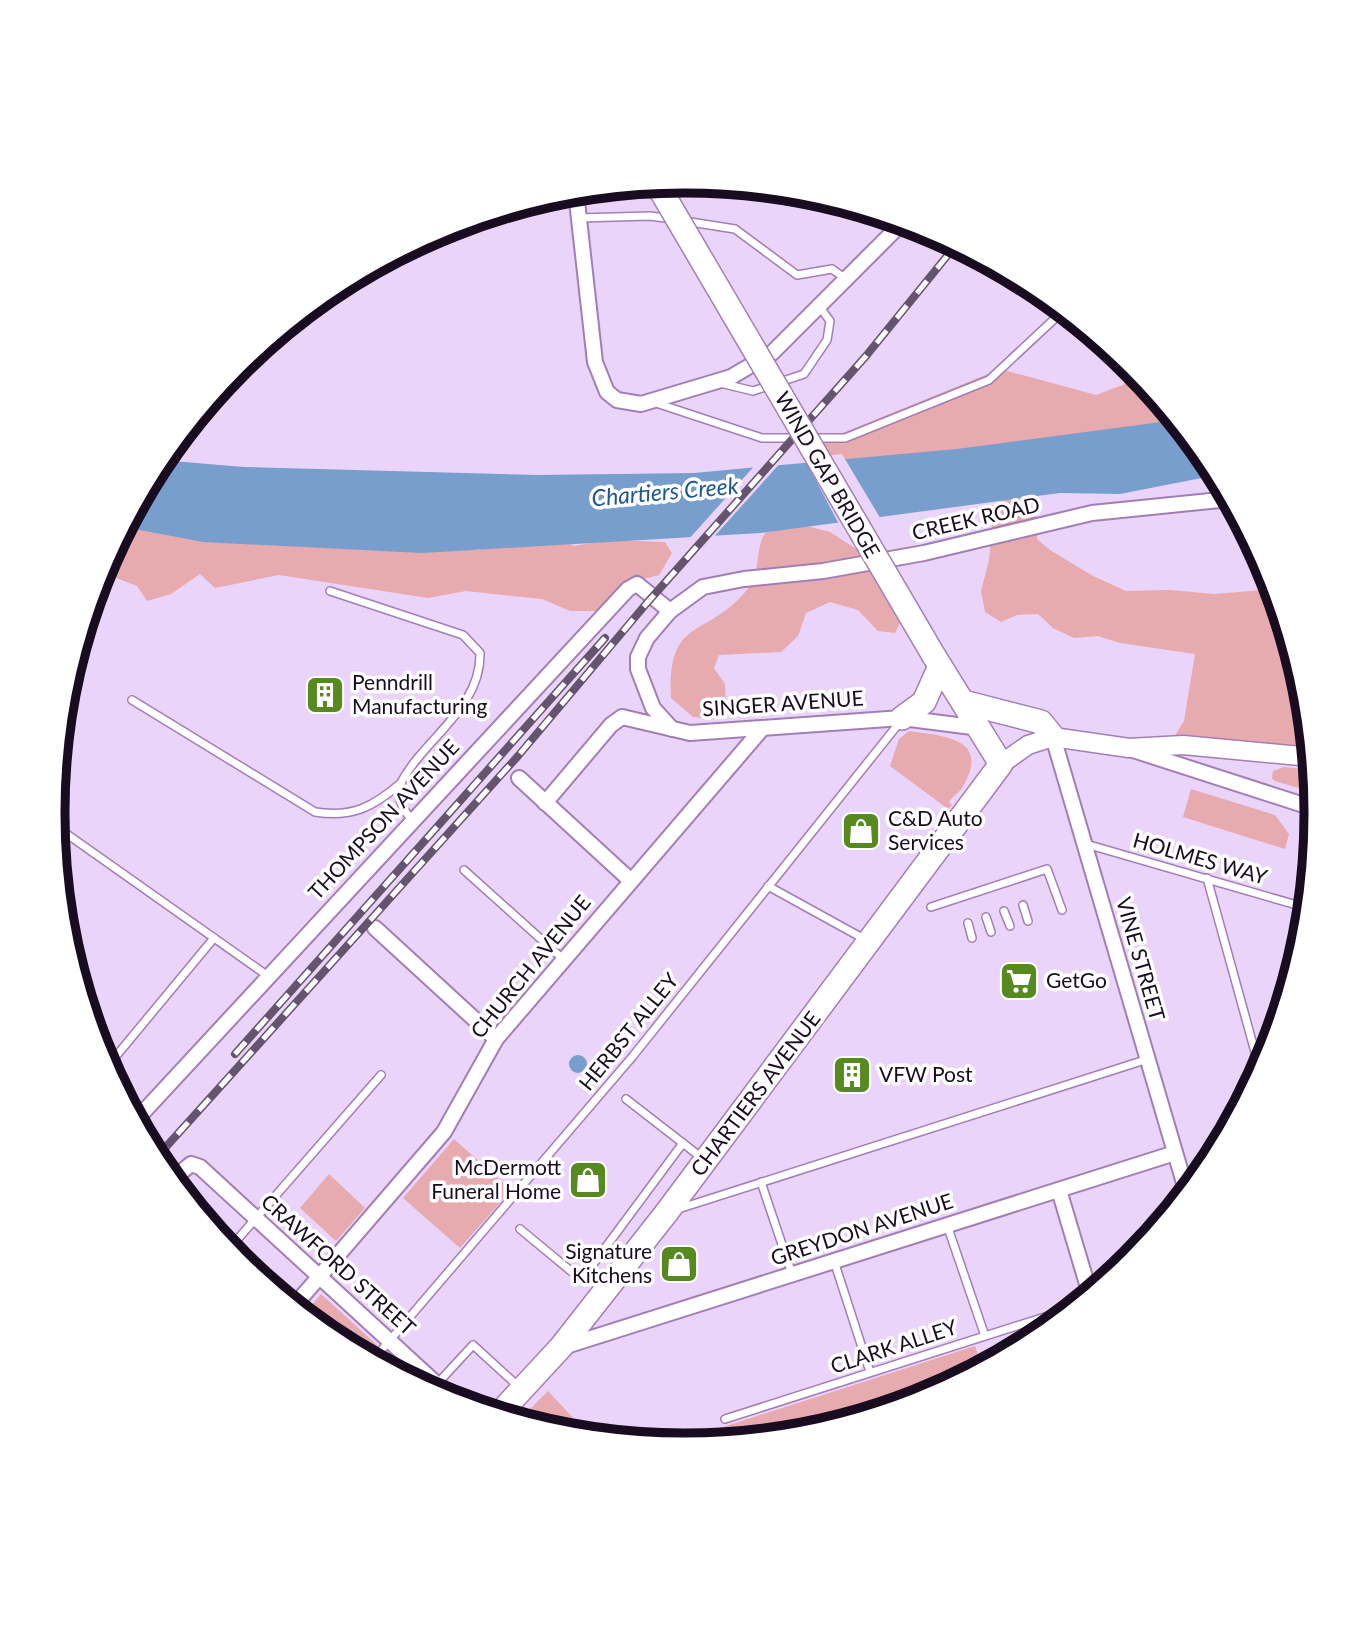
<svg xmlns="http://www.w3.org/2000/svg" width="1369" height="1626" font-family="Lato,sans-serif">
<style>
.green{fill:#e6aaaf}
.water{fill:#779ecc}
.pier{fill:#ebd4f9}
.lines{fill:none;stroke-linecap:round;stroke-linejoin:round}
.service-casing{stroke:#a27eb7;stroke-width:10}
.minor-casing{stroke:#a27eb7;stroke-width:18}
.tertiary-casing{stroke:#a27eb7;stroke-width:21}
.primary-casing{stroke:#a27eb7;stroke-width:26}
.service{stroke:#fff;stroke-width:7}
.minor{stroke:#fff;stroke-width:14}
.tertiary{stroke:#fff;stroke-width:18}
.primary{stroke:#fff;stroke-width:23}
.rail-casing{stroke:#64546e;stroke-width:8}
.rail{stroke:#fff;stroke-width:5;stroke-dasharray:16;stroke-linecap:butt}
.primary-bridge-casing{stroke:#a27eb7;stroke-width:26;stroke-linecap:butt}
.primary-bridge{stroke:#fff;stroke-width:23}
.labels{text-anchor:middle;stroke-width:7;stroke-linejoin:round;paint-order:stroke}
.street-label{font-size:21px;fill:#190c21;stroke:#fff}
.poi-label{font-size:21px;fill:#190c21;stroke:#fff;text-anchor:start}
.water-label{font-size:23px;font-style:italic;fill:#205790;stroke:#fff}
.rim{fill:none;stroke:#190c21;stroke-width:9}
</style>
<rect width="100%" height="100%" fill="#ebd4f9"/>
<g class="green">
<polygon points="1000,369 1096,395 1141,378 1200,450 825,477 813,445"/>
<path d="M1014 494C1038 507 1038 513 1037 539L1050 550 1093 576 1126 591 1170 590 1214 594 1274 589 1304 690 1311 752 1171 742 1184 721 1195 654 1120 643 1098 636 1074 638 1053 628 1038 614 1017 615 1001 622 985 612 981 591 989 560 994 506 1002 498Z"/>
<path d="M784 520 830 532 858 550 902 619 895 633 878 631 858 610 830 602 806 613 798 636 781 652 719 655 714 668 725 684 726 707 715 719 693 717 671 698C667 616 706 639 746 591 768 564 746 534 784 520Z"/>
<polygon points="127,522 432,549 480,550 492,535 553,536 574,546 606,540 665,542 672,553 659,575 622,585 598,611 570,611 542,599 466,591 428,598 279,575 215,588 200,574 171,594 147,601 137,586 101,572"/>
<path d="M909 731C944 736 992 738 962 788 959 793 954 795 949 802L952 805 948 809 890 766 899 739Z"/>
<polygon points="1284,767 1312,770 1315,793 1275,781 1272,778 1273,771"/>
<polygon points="1191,789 1275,815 1289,834 1285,849 1183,817"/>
<polygon points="454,1139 511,1190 460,1248 403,1198"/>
<polygon points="329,1174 365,1208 336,1241 300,1208"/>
<polygon points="321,1294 378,1346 368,1357 333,1338 304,1314"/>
<polygon points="975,1346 982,1367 926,1397 807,1433 670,1444"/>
<polygon points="387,1354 420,1385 379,1363"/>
<polygon points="548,1391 590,1436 561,1433 519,1420"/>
</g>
<g class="water">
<polygon points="1176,420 1217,475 1120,494 1060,493 760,533 422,553 203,542 124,527 160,460 244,467 538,475 694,473 957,449"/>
<circle cx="578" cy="1064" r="9"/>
</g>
<g class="pier">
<polygon points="842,454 882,521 840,526 804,458"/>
<polygon points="783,460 712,539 688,540 757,463"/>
</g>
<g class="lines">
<g class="service-casing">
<g id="service">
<polyline points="579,218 650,216 673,219"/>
<polyline points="684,221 735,229 797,275 832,269 846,279"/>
<polyline points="720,383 753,391 804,374 827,340 830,321 819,306"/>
<polyline points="653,402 762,438 800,438"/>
<polyline points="812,438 845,438 989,380 1064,310"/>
<path d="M330 591 463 635 480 653C481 708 426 737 402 781 395 796 403 810 412 820"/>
<path d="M132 700 315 812C352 818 373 807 401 783"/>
<polyline points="54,825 268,976"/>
<polyline points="1086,844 1307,908"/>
<polyline points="464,870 563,959"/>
<polyline points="1207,878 1260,1070"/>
<polyline points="768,886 866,940"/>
<polyline points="1023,905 1028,921"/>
<polyline points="931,907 1047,869 1062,910"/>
<polyline points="1004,911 1010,926"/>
<polyline points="986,917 991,932"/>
<polyline points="968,923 972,938"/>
<polyline points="107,1067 214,938"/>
<polyline points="626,1099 702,1158"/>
<polyline points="761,1182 792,1274"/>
<polyline points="678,1209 1148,1059"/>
<polyline points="947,1225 985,1336"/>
<polyline points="520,1229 572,1272 588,1271 605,1283"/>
<polyline points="229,1249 381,1075"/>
<polyline points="834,1261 870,1372"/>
<polyline points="588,1271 683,1143"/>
<polyline points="373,1360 633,1056 900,722"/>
<polyline points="437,1384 473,1345 519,1387"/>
<polyline points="725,1419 1073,1308"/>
</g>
</g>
<g class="minor-casing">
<g id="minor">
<polyline points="576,192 595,362 607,392 617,400 641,404 731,377 772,353 903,222"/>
<polyline points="672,729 653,708 638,669 638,657 647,638 670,611 703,587 744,579 823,571 924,553 1092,513 1230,499"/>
<polyline points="1053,737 1187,1193"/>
<polyline points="1130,749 1316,809"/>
<polyline points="519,778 630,880"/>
<polyline points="545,803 611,725 622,717 690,733 902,718 980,728"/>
<polyline points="375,928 496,1039"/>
<polyline points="136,1120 628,589 637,584 670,611"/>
<polyline points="172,1180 191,1164 200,1167 455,1401"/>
<polyline points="1059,1190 1090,1294"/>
<polyline points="294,1306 444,1132 496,1039 761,730"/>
<polyline points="563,1347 1175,1153"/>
</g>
</g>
<g class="tertiary-casing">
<polyline id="tertiary" points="1001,764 1028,745 1053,737 1129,748 1183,745 1311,757"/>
</g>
<g class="primary-casing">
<g id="primary">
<polyline points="963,702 1041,722 1053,737"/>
<polyline points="902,718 924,702 940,666"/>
<polyline points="499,1414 561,1347 667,1212 1001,764 934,656"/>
</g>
</g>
<use href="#service" class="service"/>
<use href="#minor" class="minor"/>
<use href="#tertiary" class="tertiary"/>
<use href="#primary" class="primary"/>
<g class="rail-casing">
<g id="rail">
<polyline points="235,1054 605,638"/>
<polyline points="156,1158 518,756 646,604 866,356 956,245"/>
</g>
</g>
<use href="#rail" class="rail"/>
<g class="primary-bridge-casing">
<polyline id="primary-bridge" points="657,184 934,656"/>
</g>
<use href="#primary-bridge" class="primary-bridge"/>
</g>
<defs>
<g id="building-square" transform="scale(2.0125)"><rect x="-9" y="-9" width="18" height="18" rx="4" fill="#568920" stroke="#fff"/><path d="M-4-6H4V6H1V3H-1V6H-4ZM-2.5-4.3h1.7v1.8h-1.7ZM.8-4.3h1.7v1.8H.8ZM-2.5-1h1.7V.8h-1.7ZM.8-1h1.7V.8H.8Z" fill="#fff"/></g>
<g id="shop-square" transform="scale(2.0125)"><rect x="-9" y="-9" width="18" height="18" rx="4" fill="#568920" stroke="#fff"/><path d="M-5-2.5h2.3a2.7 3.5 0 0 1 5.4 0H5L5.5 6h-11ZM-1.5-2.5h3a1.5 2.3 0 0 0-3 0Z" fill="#fff"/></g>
<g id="supermarket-square" transform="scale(2.0125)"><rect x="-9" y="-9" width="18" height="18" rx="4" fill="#568920" stroke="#fff"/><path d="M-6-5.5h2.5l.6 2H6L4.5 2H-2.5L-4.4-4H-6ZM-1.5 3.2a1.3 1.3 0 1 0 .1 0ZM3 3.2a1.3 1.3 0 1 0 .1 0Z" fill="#fff"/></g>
</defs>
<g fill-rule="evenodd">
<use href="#building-square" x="325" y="695"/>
<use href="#shop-square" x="861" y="831"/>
<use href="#supermarket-square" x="1019" y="981"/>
<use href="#building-square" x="852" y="1075"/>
<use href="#shop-square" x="588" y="1180"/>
<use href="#shop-square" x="679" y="1264"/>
</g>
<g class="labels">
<g class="street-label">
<text transform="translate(827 475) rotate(60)" y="7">WIND GAP BRIDGE</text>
<text transform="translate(976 519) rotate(-13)" y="7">CREEK ROAD</text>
<text transform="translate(783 704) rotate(-4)" y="7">SINGER AVENUE</text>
<text transform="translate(384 820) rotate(-47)" y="7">THOMPSON AVENUE</text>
<text transform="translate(1200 859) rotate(16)" y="7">HOLMES WAY</text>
<text transform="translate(1140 959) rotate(74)" y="7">VINE STREET</text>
<text transform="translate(531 967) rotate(-51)" y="7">CHURCH AVENUE</text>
<text transform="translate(629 1032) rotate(-51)" y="7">HERBST ALLEY</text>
<text transform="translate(756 1094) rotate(-53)" y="7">CHARTIERS AVENUE</text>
<text transform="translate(862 1230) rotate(-18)" y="7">GREYDON AVENUE</text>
<text transform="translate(338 1265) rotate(42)" y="7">CRAWFORD STREET</text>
<text transform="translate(894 1347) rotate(-18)" y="7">CLARK ALLEY</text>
</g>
<g class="poi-label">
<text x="352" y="690">Penndrill<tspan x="352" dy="24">Manufacturing</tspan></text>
<text x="888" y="826">C&amp;D Auto<tspan x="888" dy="24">Services</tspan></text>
<text x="1046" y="988">GetGo</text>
<text x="879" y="1082">VFW Post</text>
<text x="561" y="1175" text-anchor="end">McDermott<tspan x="561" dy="24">Funeral Home</tspan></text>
<text x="652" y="1259" text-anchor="end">Signature<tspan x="652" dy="24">Kitchens</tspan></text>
</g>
<g class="water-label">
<text transform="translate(665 492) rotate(-5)" y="8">Chartiers Creek</text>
</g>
</g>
<path d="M0 0H1369V1626H0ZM684 193H685A619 619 0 0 1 1304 812V814A619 619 0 0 1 685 1433H684A619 619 0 0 1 65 814V812A619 619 0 0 1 684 193Z" fill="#fff" fill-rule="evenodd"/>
<path class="rim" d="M684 193H685A619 619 0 0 1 1304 812V814A619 619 0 0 1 685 1433H684A619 619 0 0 1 65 814V812A619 619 0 0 1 684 193Z"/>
</svg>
